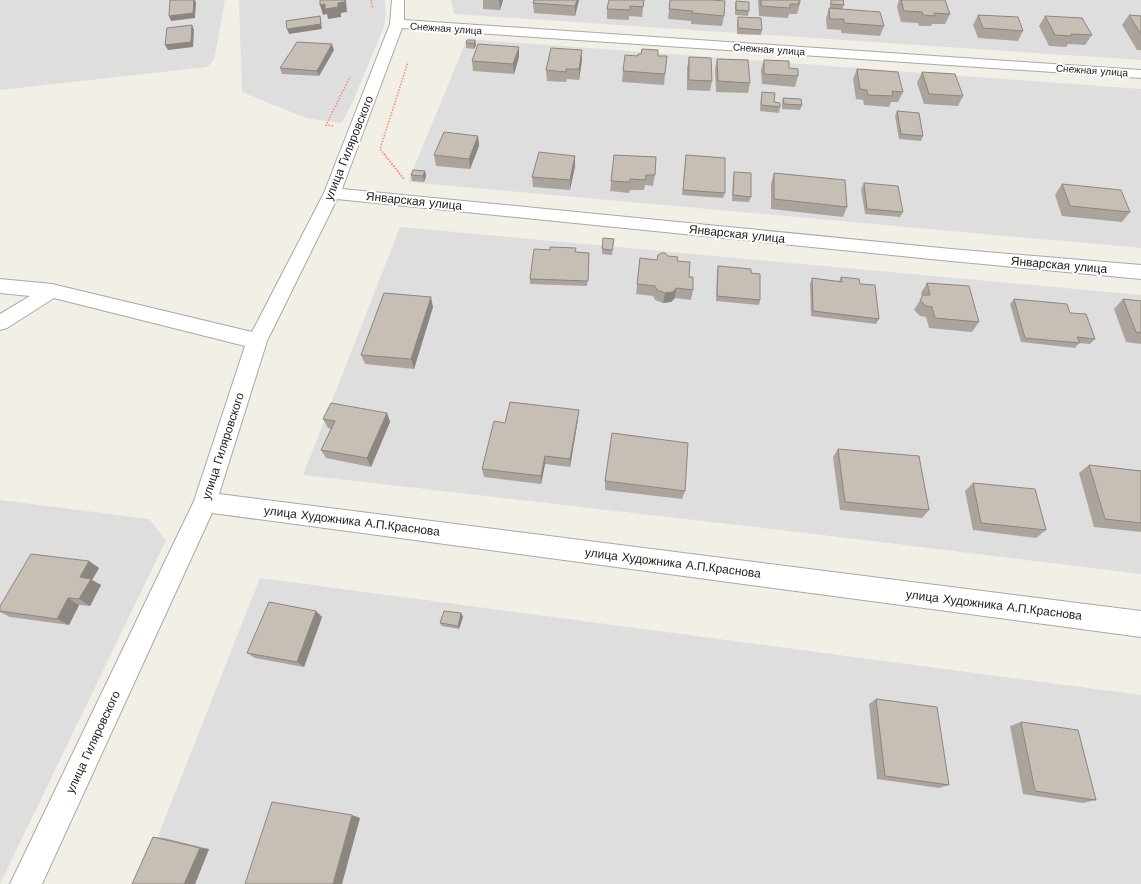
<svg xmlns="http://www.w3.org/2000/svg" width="1141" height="884" font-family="'Work Sans',sans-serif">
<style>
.residential{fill:#dfdede}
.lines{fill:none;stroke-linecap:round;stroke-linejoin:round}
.minor-casing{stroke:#a8a8a8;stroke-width:2}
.path-far1{stroke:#ff896b;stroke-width:1.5;stroke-dasharray:1.5 1.5;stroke-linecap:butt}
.path{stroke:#ff896b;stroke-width:2;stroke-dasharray:1.5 1.5;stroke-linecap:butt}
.minor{fill:#fff;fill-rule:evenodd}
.wall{fill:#aba49d}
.shaded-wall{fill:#8b867f}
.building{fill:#c7bfb6;stroke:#8b867f}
.labels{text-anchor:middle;stroke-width:4;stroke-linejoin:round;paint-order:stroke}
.far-street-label{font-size:10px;fill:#212121;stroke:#fff}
.street-label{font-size:12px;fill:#212121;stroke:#fff}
</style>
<rect width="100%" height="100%" fill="#f2efe7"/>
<g class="residential">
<polygon points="0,0 225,0 214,60 207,67 0,90"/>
<polygon points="239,0 385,0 386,12 384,27 353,101 342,123 306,118 242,92"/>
<polygon points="451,0 1141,0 1141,60 454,14"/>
<polygon points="467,39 1141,89 1141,248 408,182"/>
<polygon points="400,227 1141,295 1141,574 815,534 303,475"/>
<polygon points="0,500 149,519 166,540 0,884"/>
<polygon points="260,578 1141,695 1141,884 139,884"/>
</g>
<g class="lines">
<g class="minor-casing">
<polygon id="minor" points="392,0 404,0 404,20 1141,70 1141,78 402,28 342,189 951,249 1141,265 1141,279 951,261 337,199 267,341 219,494 1141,611 1141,637 212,513 42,884 10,884 194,501 245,346 54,298 7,328 0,330 0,314 30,296 0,293 0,279 52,284 252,332 324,193 390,24"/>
</g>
<g class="path-far1">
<polyline points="371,0 373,9"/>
<polyline points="333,126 326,125 350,77"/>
<polyline points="385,155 380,149 408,62"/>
</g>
<polyline class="path" points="384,154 404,179"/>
<use href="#minor" class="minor"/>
</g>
<g class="wall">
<polygon points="483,0 503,0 500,10 483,9"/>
<polygon points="579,0 575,16 534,13 533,3"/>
<polygon points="644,0 642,17 629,16 629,20 607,19 607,9"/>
<polygon points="670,0 724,16 722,26 691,24 691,21 668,19"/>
<polygon points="758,0 801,0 797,14 789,14 788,18 759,16"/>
<polygon points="831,0 843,0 844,5 842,9 884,26 880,36 841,33 841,30 827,29 826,19 829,8 830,8 830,4"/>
<polygon points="899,0 945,0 950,14 945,24 932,24 931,26 919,26 918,23 901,22 897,7"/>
<polygon points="736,1 749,11 748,16 735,15 735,6"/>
<polygon points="978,15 1023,31 1018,41 978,38 973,25"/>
<polygon points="1129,15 1141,16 1141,50 1137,50 1122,25"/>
<polygon points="1045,16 1092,35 1085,45 1068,44 1066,47 1049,46 1039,26"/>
<polygon points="738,17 762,30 761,35 737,34 737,22"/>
<polygon points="475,40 476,45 474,49 466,48 466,43"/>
<polygon points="334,50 319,76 282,74 280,68"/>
<polygon points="638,56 658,56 665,74 664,85 622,82 623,71"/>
<polygon points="519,57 514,74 473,71 472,61"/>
<polygon points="689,57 712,81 710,91 687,90 687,68"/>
<polygon points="717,59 750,83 748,93 716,92 715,69"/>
<polygon points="582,60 579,80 567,79 566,82 547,81 546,70"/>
<polygon points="764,60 789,68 798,76 795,87 762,84 761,70"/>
<polygon points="857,69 903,92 898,102 891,102 889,107 864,105 863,100 856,99 853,79"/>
<polygon points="922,72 963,96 958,106 924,104 917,83"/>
<polygon points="762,92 780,107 779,113 760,111 761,97"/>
<polygon points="783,98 802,105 800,110 782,109 782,103"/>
<polygon points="897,111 923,136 921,141 899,139 895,116"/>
<polygon points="478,136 479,146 470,169 436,166 434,155"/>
<polygon points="614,155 655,175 653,186 645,185 644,190 630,190 629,193 610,191"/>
<polygon points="686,155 725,193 723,198 682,195"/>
<polygon points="575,156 575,166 570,190 533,187 532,177"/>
<polygon points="425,171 426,176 424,182 412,181 411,175"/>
<polygon points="734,172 751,197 749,202 732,201 733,177"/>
<polygon points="774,173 847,207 843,217 771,209 771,183"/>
<polygon points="864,183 903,212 900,217 865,214 861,189"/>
<polygon points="1062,184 1130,212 1122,222 1062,216 1055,195"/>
<polygon points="614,239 612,255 602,254 602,249"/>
<polygon points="576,252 589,253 587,286 530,284 530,279"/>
<polygon points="658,255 668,256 677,261 689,277 693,290 691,300 675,298 671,302 663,303 655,300 653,296 636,294 640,258 657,260"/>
<polygon points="718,266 751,273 760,300 759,305 716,301 717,271"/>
<polygon points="841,277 879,319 876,324 811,316 810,284 812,278 839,281"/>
<polygon points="927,283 979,322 972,332 929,328 926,317 920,316 914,310 922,297 921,293"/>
<polygon points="1014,299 1070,313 1095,339 1090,344 1079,343 1075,348 1021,342 1010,304"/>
<polygon points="1123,299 1141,301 1141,344 1126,342 1114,309"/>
<polygon points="433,307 414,369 365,364 361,355"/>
<polygon points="387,413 390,422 371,467 326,458 321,450 331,429 328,428 323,419"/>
<polygon points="578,419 570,467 545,464 541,484 484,477 482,469"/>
<polygon points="838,449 929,510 922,518 840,510 833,457"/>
<polygon points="1089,465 1141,471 1141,532 1094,527 1079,473"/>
<polygon points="605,481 685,491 682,499 605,490"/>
<polygon points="973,483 1046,530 1036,538 973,530 965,491"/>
<polygon points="89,561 99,568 92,580 101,585 90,606 79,605 69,625 10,617 0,612 0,606"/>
<polygon points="461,613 463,617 459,629 442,626 440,623"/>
<polygon points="322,617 304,667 255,658 247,653"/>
<polygon points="876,699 949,785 939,788 877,779 869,704"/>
<polygon points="1021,722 1096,800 1083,803 1023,794 1010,726"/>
<polygon points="153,837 164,838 209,849 195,884"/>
</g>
<g class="shaded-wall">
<polygon points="194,0 195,0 196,3 195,18 171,21 169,16"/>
<polygon points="345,0 346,0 347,12 341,13 341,17 328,19 327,14 323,15 320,5 338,3"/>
<polygon points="499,0 503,0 500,10"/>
<polygon points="577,0 579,0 575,16 575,6"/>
<polygon points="320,16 322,29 289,34 287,29"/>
<polygon points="192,25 194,30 193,47 168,50 165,45"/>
<polygon points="475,40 476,45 474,49 474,43"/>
<polygon points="332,44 334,50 319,76 317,71"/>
<polygon points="519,47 519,57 514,74 513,64"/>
<polygon points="582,50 582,60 579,80 579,69"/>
<polygon points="478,136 479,146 470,169 469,159"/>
<polygon points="575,156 575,166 570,190 570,180"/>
<polygon points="425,171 426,176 424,182 423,176"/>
<polygon points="676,288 675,298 671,302 663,303 665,293"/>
<polygon points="431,297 433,307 414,369 411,359"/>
<polygon points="579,410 578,419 570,467 570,459"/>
<polygon points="387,413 390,422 371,467 367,458"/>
<polygon points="545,456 545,464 541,484 541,476"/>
<polygon points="89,561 99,568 92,580 101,585 90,606 79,599 80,577"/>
<polygon points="68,598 79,605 69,625 57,619"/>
<polygon points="316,611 322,617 304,667 297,662"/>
<polygon points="461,613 463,617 459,629 458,626"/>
<polygon points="352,815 360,818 342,884 333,884"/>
<polygon points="200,848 209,849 195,884 184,884"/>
</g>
<g class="building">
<polygon points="170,0 194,0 193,13 169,16"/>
<polygon points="320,0 345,0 345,2 338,3 338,7 325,9 325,4 320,5"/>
<polygon points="534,0 577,0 575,6 533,3"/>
<polygon points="609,0 644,0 643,7 630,6 630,10 607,9"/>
<polygon points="670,0 711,0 725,1 724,16 692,13 693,11 669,9"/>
<polygon points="761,0 799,0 799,4 790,4 790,8 761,6"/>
<polygon points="831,0 843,0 844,5 831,4"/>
<polygon points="901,0 945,0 950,14 934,13 935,16 923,15 922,12 904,11"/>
<polygon points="736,1 749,2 749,11 736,10"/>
<polygon points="829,8 880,12 884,26 844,23 844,19 830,19"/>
<polygon points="978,15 1018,17 1023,31 983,28"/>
<polygon points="1129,15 1141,16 1141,34"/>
<polygon points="320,16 321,24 287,29 286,21"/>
<polygon points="1045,16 1082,18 1092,35 1071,34 1072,36 1055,35"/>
<polygon points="738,17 761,18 762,30 738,28"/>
<polygon points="192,25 191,42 165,45 167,28"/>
<polygon points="467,40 475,40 474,43 466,43"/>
<polygon points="297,42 332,44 317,71 280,68"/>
<polygon points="478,44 519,47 513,64 472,61"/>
<polygon points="551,48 582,50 579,69 566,69 566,72 546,70"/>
<polygon points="642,49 658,50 658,56 667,56 665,74 623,71 625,55 638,56 638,54 641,54"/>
<polygon points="689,57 711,58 712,81 689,80"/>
<polygon points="717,59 748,60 750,83 718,81"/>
<polygon points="764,60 789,61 789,68 798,69 798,76 764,74"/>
<polygon points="857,69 898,72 903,92 892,91 893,96 868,95 867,90 860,89"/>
<polygon points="922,72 955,74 963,96 929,94"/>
<polygon points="762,92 775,93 774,102 780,103 780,107 761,105"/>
<polygon points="783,98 801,99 802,105 784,104"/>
<polygon points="897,111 919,113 923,136 901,134"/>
<polygon points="444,132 478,136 469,159 434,155"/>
<polygon points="539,152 575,156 570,180 532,177"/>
<polygon points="614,155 656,157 655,175 646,175 645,180 630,179 630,182 611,181"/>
<polygon points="686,155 725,158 725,193 683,190"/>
<polygon points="413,170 425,171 423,176 411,175"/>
<polygon points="734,172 751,173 751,197 733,195"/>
<polygon points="774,173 845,180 847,207 774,199"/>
<polygon points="864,183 898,186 903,212 867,209"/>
<polygon points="1062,184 1121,190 1130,212 1070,206"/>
<polygon points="603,238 614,239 612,250 602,249"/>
<polygon points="550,247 576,248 575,252 589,253 588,281 530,279 534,249 550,250"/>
<polygon points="661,253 665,253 668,256 678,257 677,261 690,262 689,277 693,277 693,290 676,288 673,292 665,293 657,290 655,286 637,284 640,258 657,260 658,255"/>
<polygon points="718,266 751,269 751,273 760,274 760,300 717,296"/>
<polygon points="841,277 859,279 860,284 875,285 879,319 813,311 812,278 842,282"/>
<polygon points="927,283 969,286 979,322 935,318 932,307 926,306 920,300 923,295 930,295"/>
<polygon points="384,293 431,297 411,359 361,355"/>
<polygon points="1014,299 1067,304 1070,313 1086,314 1095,339 1077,337 1080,343 1025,338"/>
<polygon points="1123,299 1141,301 1141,333 1136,332"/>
<polygon points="510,402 579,410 570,459 545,456 541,476 482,469 494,421 505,423"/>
<polygon points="331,403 387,413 367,458 321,450 335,421 323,419"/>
<polygon points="612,433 688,443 685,491 605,481"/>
<polygon points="838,449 919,456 929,510 845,502"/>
<polygon points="1089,465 1141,471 1141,523 1105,519"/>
<polygon points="973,483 1035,489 1046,530 981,523"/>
<polygon points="31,554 89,561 80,577 91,579 79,599 68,598 57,619 0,611 0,606"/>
<polygon points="269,602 316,611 297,662 247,653"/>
<polygon points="444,611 461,613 458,626 440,623"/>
<polygon points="876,699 937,707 949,785 885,776"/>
<polygon points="1021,722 1078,730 1096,800 1035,791"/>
<polygon points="272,802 352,815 333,884 245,884"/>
<polygon points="153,837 200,848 184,884 132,884"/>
</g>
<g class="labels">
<g class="far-street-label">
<text transform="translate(446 28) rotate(4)" y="4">Снежная улица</text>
<text transform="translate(769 49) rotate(4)" y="4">Снежная улица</text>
<text transform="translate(1092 70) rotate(4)" y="4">Снежная улица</text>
</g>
<g class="street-label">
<text transform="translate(349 148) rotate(-68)" y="4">улица Гиляровского</text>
<text transform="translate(414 201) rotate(6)" y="4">Январская улица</text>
<text transform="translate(737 234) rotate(6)" y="4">Январская улица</text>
<text transform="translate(1059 265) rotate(5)" y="4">Январская улица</text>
<text transform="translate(223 446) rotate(-72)" y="4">улица Гиляровского</text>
<text transform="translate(352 521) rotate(7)" y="4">улица Художника А.П.Краснова</text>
<text transform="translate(673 563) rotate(7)" y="4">улица Художника А.П.Краснова</text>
<text transform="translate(994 605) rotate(7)" y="4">улица Художника А.П.Краснова</text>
<text transform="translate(93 742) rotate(-65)" y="4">улица Гиляровского</text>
</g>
</g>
</svg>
